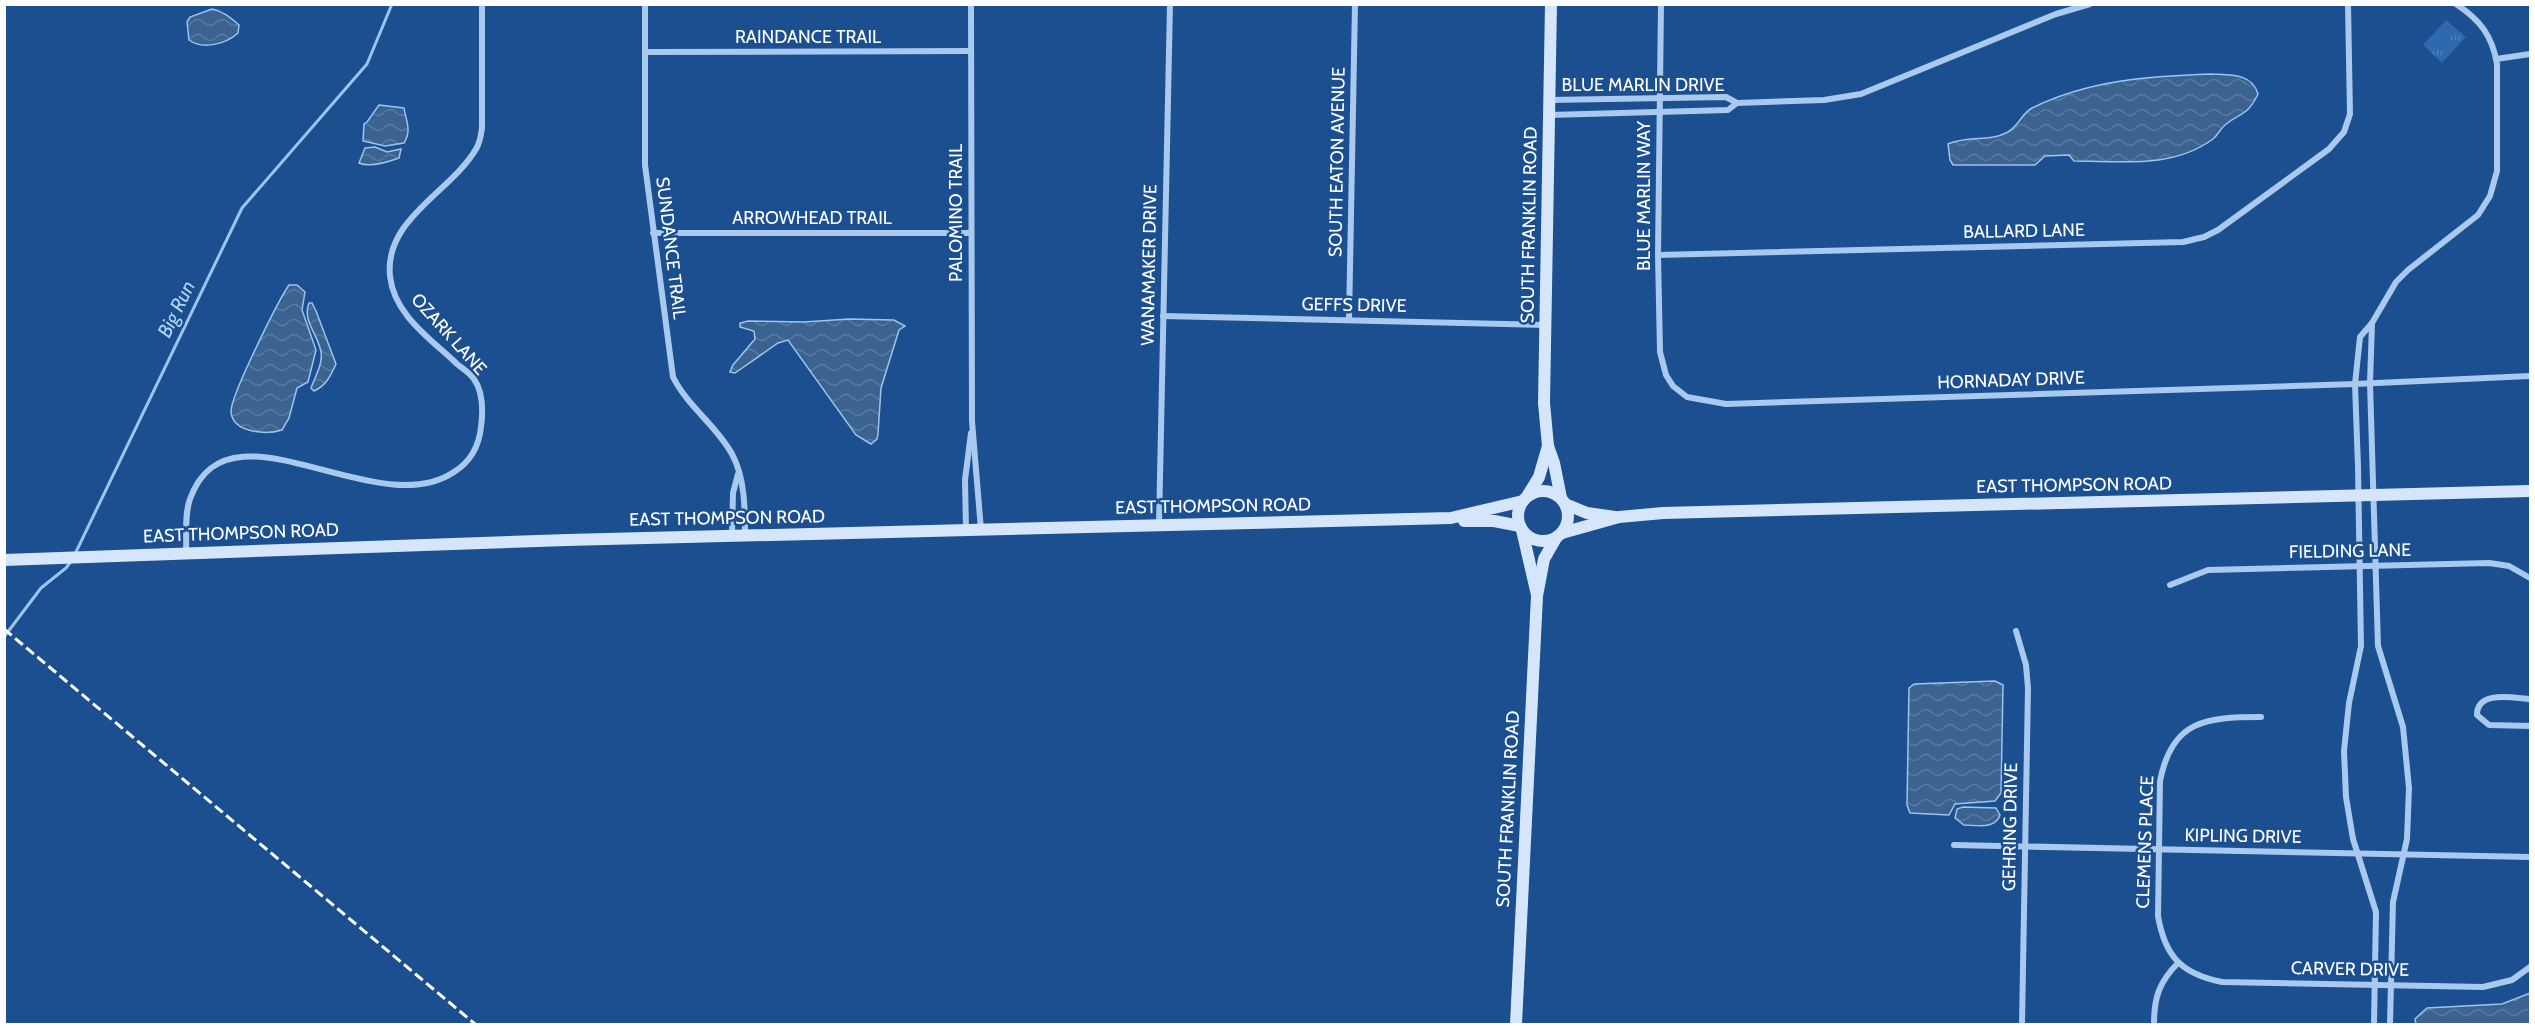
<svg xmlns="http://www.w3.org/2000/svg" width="2535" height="1029" font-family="Cabin,sans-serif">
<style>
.park{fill:url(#park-tufts)}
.water{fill:url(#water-waves);stroke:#9cc4f0;stroke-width:1.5}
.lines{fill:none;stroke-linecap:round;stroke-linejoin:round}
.stream{stroke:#9cc4f0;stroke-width:3}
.minor{stroke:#a9c9ee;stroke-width:6}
.secondary{stroke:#d6e6fa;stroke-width:12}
.rail{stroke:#fff;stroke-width:3;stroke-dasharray:10 4.5;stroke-linecap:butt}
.labels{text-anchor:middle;stroke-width:5;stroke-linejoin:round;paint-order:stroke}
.street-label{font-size:18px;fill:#fff;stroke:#1b4f8f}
.water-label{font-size:20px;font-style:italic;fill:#b5d3f5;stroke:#1b4f8f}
</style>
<defs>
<pattern id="park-tufts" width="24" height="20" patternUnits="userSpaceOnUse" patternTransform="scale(1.5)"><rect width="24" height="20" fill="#2e69ad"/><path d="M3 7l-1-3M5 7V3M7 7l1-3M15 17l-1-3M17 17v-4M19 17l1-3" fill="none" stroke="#4d80b9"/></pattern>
<pattern id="water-waves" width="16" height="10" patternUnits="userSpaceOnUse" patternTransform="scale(1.5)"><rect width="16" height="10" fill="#3c6290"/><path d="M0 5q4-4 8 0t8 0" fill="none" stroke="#597aa1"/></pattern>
</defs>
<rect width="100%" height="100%" fill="#1b4f8f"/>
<polygon class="park" points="2446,20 2466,37 2442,63 2423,45"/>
<g class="water">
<path d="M212 9C223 11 231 18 239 25L238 33C226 44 203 50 189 40L187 22 190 17Z"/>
<path d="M2212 74C2230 75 2252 73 2258 94 2247 117 2240 112 2225 125 2220 129 2218 135 2213 139 2172 169 2122 161 2074 161L2069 155 2045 156 2035 165H1953L1950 160 1948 144C1968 135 1989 142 2006 133 2018 128 2021 114 2032 108 2089 80 2149 76 2212 74Z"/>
<path d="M379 105 404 108C406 121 412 130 404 143L385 146 363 141 364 124 367 122Z"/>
<path d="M375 147 387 152 401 149 399 158C388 162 370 168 359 163L365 148Z"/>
<path d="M289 285H297L305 292 302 310 316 350 308 382 297 388 289 418 282 430C266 435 233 433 231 412 230 397 278 301 289 285Z"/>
<path d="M309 303H312L316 311 336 364C331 375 326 386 314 391L311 388C315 377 323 364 321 352 318 334 302 321 309 303Z"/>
<polygon points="849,319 894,320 905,326 899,330 881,388 878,434 877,439 871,444 856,435 788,340 778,343 735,373 730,372 733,365 755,339 754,331 740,327 740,323 748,321 804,322"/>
<polygon points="1995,681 2003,685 2001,793 1995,801 1955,804 1949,815 1910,813 1907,805 1909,688 1914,684"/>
<path d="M1963 807 1996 808 2000 815C1995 830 1976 825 1964 825L1955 818 1957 809Z"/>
<polygon points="2530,993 2530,1024 2416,1024 2415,1019 2427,1008 2502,1004"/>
</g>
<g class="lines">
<g class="stream">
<polyline points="75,554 242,208 367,64 392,4"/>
<polyline points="4,637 41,588 66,568 72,560"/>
</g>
<g class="minor">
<path d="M645 4V165L673 377C688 407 716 425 732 454 745 478 745 509 745 535"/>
<polyline points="971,4 972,421 981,530"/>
<polyline points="1661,4 1658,255 1660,352 1666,375 1673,386 1687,397 1726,404 2355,384 2530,376"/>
<polyline points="645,52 971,51"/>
<polyline points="2496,59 2530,54"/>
<polyline points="1737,103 1824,100 1861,94 2056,14 2090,4"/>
<polyline points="1549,115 1728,110 1737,103 1726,97 1550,100"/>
<polyline points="653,233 971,233"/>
<polyline points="1658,255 2183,242 2204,237 2218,230 2329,149 2344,132 2350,114 2348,4"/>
<polyline points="1163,316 1545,325"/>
<polyline points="1349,320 1355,4"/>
<polyline points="2372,323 2370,383 2378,646 2403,727 2409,788 2407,839 2393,902 2390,1024"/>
<polyline points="1159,525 1170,4"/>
<polyline points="966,530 965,480 971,433"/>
<polyline points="732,535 733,493 738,474"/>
<path d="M186 553C187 536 184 516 190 499 228 393 375 525 454 472 470 462 479 446 481 427 483 412 483 392 474 379 470 373 462 368 457 364 431 339 394 315 390 276 384 219 451 192 476 149 480 143 481 135 482 128V4"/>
<polyline points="2170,585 2208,570 2489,563 2509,566 2530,578"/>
<polyline points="2016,631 2026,665 2028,688 2022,1024"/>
<path d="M2530 699C2513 698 2477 690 2477 715L2489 725 2530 726"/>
<path d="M2261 717C2206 717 2172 720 2160 781L2158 916C2165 957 2182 974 2222 982L2483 987 2512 980 2530 967"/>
<polyline points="1954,845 2530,857"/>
<path d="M2154 1024C2154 998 2159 982 2178 963"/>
<path d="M2374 1024 2376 912 2353 839 2346 797 2344 751 2349 703 2361 646 2358 467 2355 384 2360 337 2372 323 2396 282 2408 270 2478 215 2490 196 2497 171V64C2492 35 2480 20 2456 4"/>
</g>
<g class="secondary">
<polyline points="1551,4 1544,403 1548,446 1554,463 1561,498"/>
<circle cx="1543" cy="516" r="25"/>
<polyline points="1528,495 1539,477 1548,446"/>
<polyline points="1565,504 1587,513 1615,517"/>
<polyline points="1464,521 1494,521 1520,526"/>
<polyline points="1522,530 1537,595"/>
<polyline points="1562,533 1619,517 1663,513 2530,491"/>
<polyline points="4,560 567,540 1451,518 1523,501"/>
<polyline points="1516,1024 1537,596 1544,559 1556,538"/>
</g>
<polyline class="rail" points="4,629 475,1024"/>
</g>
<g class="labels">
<g class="street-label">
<text x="808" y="43">RAINDANCE TRAIL</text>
<text x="1643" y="91">BLUE MARLIN DRIVE</text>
<text transform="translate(1337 162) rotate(-89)" y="6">SOUTH EATON AVENUE</text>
<text transform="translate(1644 196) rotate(-90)" y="6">BLUE MARLIN WAY</text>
<text transform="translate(956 213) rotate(-90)" y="6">PALOMINO TRAIL</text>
<text x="812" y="224">ARROWHEAD TRAIL</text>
<text transform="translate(1529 225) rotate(-89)" y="6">SOUTH FRANKLIN ROAD</text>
<text transform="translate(2024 231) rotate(-1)" y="6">BALLARD LANE</text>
<text transform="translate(671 248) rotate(83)" y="6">SUNDANCE TRAIL</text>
<text transform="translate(1149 265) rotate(-89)" y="6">WANAMAKER DRIVE</text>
<text transform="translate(1354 305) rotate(1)" y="6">GEFFS DRIVE</text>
<text transform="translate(449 334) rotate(48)" y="6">OZARK LANE</text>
<text transform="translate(2011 380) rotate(-2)" y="6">HORNADAY DRIVE</text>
<text transform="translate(2074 485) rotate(-1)" y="6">EAST THOMPSON ROAD</text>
<text transform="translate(1213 506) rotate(-1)" y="6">EAST THOMPSON ROAD</text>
<text transform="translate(727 518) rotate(-1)" y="6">EAST THOMPSON ROAD</text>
<text transform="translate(241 533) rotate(-2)" y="6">EAST THOMPSON ROAD</text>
<text transform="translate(2350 551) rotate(-1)" y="6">FIELDING LANE</text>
<text transform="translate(1508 809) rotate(-87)" y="6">SOUTH FRANKLIN ROAD</text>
<text transform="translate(2010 827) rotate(-89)" y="6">GEHRING DRIVE</text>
<text transform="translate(2243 836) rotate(1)" y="6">KIPLING DRIVE</text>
<text transform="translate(2145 842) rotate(-88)" y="6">CLEMENS PLACE</text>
<text transform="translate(2350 969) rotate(1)" y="6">CARVER DRIVE</text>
</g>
<g class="water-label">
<text transform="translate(176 309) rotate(-64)" y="7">Big Run</text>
</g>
</g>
<rect width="2535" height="1029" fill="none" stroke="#ffffff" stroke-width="12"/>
</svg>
